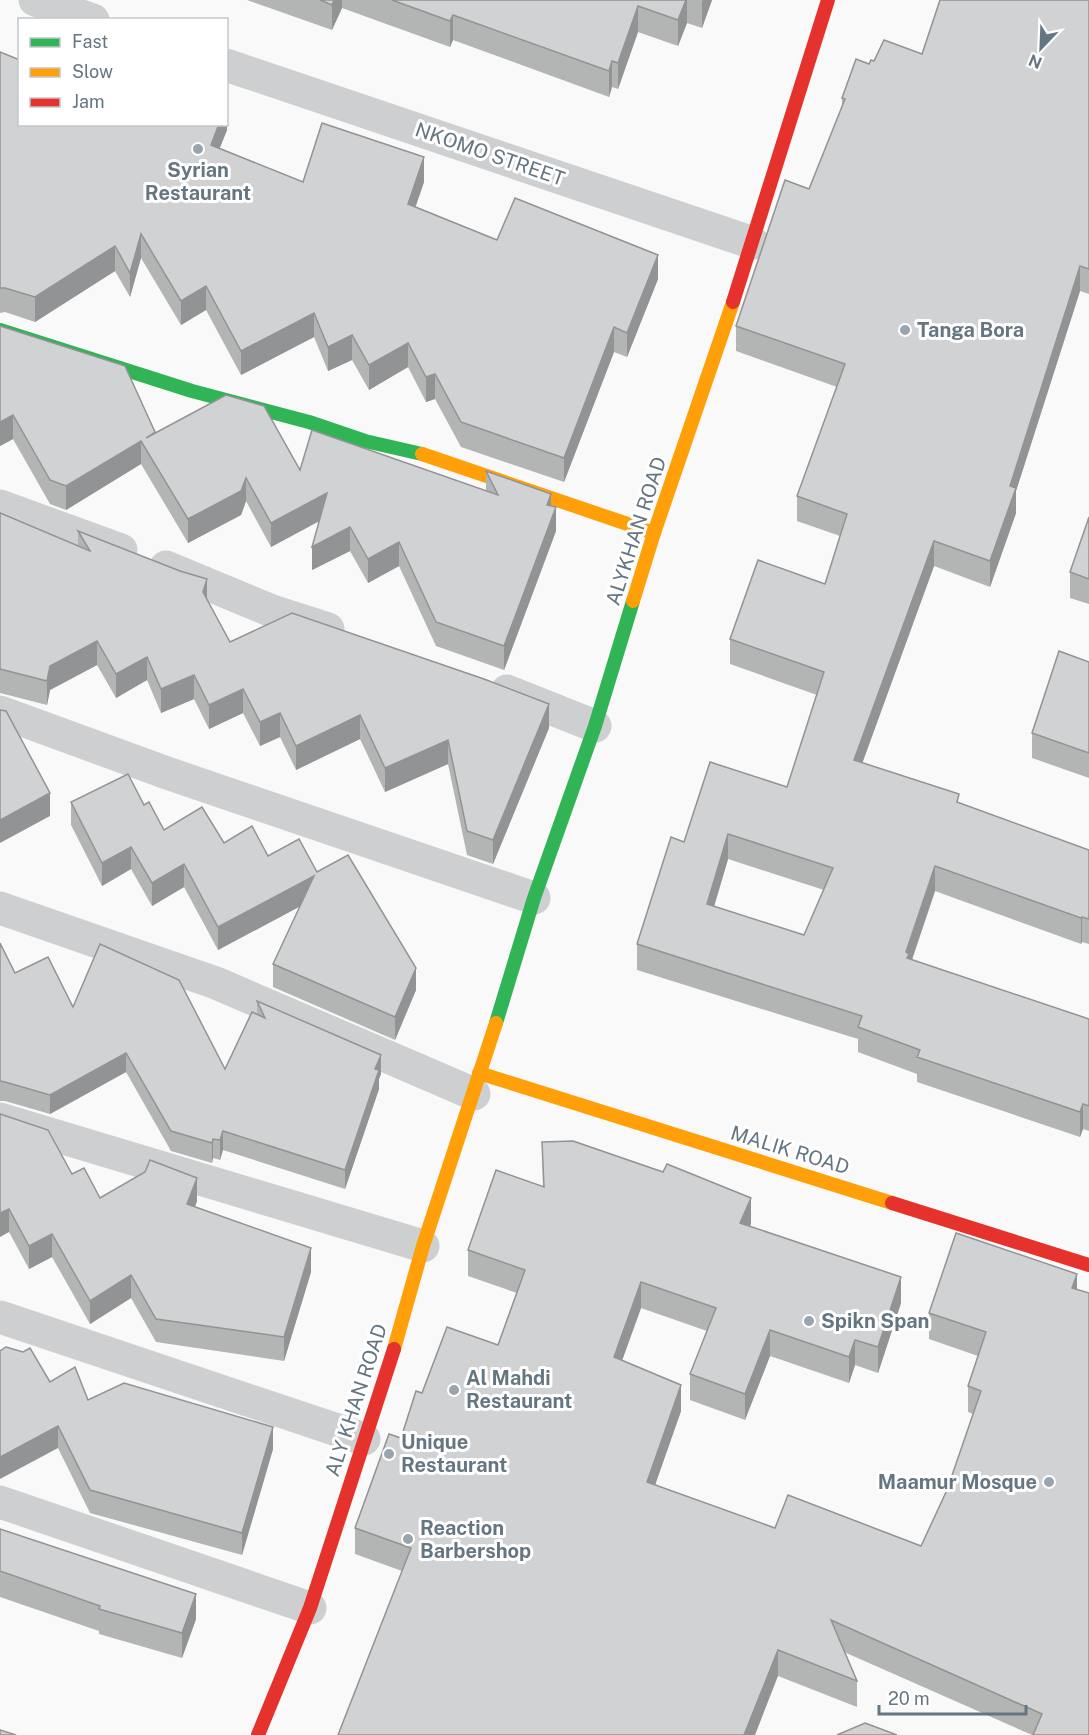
<svg xmlns="http://www.w3.org/2000/svg" width="1089" height="1735" font-family="'Public Sans',sans-serif">
<style>
.lines{fill:none;stroke-linecap:round;stroke-linejoin:round}
.street{stroke:#cecfd0;stroke-width:33}
.fast{stroke:#30b455;stroke-width:14}
.slow{stroke:#ff9f0a;stroke-width:14}
.jam{stroke:#e5322d;stroke-width:14}
.wall{fill:#b3b5b5;fill-rule:evenodd}
.shaded-wall{fill:#929394}
.building{fill:#d0d2d3;stroke:#929394;stroke-width:1.5;fill-rule:evenodd}
.poi-dot{fill:#99a4ac;stroke:#fff;stroke-width:2}
.labels{text-anchor:middle;stroke-width:6;stroke-linejoin:round;paint-order:stroke}
.street-label{font-size:20px;fill:#657683;stroke:#fff}
.poi-label{font-size:20px;font-weight:bold;fill:#657683;stroke:#fff;text-anchor:start}
</style>
<rect width="100%" height="100%" fill="#f9f9f9"/>
<g class="lines">
<g class="street">
<polyline points="35,0 93,20"/>
<polyline points="226,65 753,243"/>
<polyline points="0,506 121,550"/>
<polyline points="166,567 272,611 328,629"/>
<polyline points="507,691 595,726"/>
<polyline points="0,712 167,773 534,898"/>
<polyline points="0,908 216,983 474,1094"/>
<polyline points="0,1119 423,1246"/>
<polyline points="0,1317 364,1439"/>
<polyline points="0,1502 310,1608"/>
</g>
<g class="fast">
<polyline points="0,330 192,391 309,422 365,441 422,454"/>
<polyline points="496,1023 534,898 595,726 633,601"/>
</g>
<g class="slow">
<polyline points="422,454 654,533"/>
<polyline points="633,601 654,533 733,302"/>
<polyline points="479,1073 892,1203"/>
<polyline points="394,1349 423,1246 496,1023"/>
</g>
<g class="jam">
<polyline points="733,302 828,0"/>
<polyline points="892,1203 1089,1265"/>
<polyline points="258,1735 310,1608 394,1349"/>
</g>
</g>
<g class="wall">
<polygon points="247,0 712,0 702,28 687,23 678,46 638,32 618,89 612,87 609,97 453,40 450,47 342,8 332,30"/>
<path d="M1089 0V294L1080 291 1016 491V513L990 587 934 566 862 763 959 803 1089 850V944L1082 942 1081 944 935 891 912 960 1089 1019V1131L1083 1129 1080 1137 917 1082V1074L858 1052V1039L637 970V944L684 842 787 787 817 695 730 664V639L825 584 840 536 797 521V496L837 387 736 351V326L809 189 842 107V98L869 64 874 61 922 54ZM728 859 824 890 804 935 714 907Z"/>
<polygon points="0,52 20,124 227,130 219,149 303,182 424,182 415,207 497,240 658,279 627,357 614,352 564,482 461,447 435,399 426,402 408,367 369,390 352,360 328,371 314,337 241,375 206,310 181,325 141,258 130,297 115,271 35,322 5,312 0,313"/>
<polygon points="0,326 155,433 300,470 486,491 486,471 551,506 556,531 504,670 436,646 399,566 368,583 350,551 312,570 319,521 271,547 246,501 241,515 188,543 141,464 66,510 50,504 13,439 0,446"/>
<polygon points="0,513 78,547 78,531 207,600 230,642 549,728 493,864 467,855 448,764 385,792 360,739 296,770 280,737 260,746 243,713 209,729 194,699 161,713 147,680 116,698 97,665 50,690 47,705 0,693"/>
<polygon points="1089,517 1089,604 1070,598 1070,572"/>
<polygon points="1089,662 1089,778 1032,758 1032,733"/>
<polygon points="71,802 144,805 164,830 224,843 317,872 416,990 395,1040 273,987 273,964 300,906 218,950 184,887 152,906 131,869 102,886 71,825"/>
<polygon points="0,943 15,973 73,1007 225,1069 257,1014 257,1001 381,1074 379,1079 379,1089 345,1189 223,1150 220,1160 213,1158 212,1163 171,1151 126,1072 50,1114 5,1101 0,1101"/>
<polygon points="0,1114 100,1198 197,1201 195,1207 311,1272 284,1361 156,1342 131,1298 90,1324 52,1257 29,1269 9,1232"/>
<polygon points="542,1142 751,1224 749,1227 901,1303 878,1373 855,1365 849,1383 770,1356 745,1420 690,1400 690,1374 707,1331 641,1308 622,1360 681,1411 655,1485 775,1528 921,1546 947,1490 973,1414 968,1412 968,1386 978,1356 929,1339 929,1313 1077,1289 1089,1735 1032,1735 844,1652 857,1681 857,1707 778,1676 402,1571 355,1554 355,1528 401,1438 422,1393 498,1345 517,1293 468,1276 468,1250 543,1187"/>
<polygon points="50,1382 88,1400 273,1449 242,1555 90,1513 58,1448"/>
<polygon points="0,1529 196,1619 182,1658 99,1634 99,1631 0,1597"/>
</g>
<g class="shaded-wall">
<polygon points="334,0 342,0 342,8 332,30 332,5"/>
<polygon points="686,0 687,0 687,23 678,46 678,20"/>
<polygon points="703,0 712,0 702,28 702,2"/>
<polygon points="638,6 638,32 618,89 618,63"/>
<polygon points="453,15 453,40 450,47 450,21"/>
<polygon points="612,61 612,87 609,97 609,71"/>
<polygon points="227,106 227,130 211,170 211,145 219,124 226,124"/>
<polygon points="424,157 424,182 408,229 408,204"/>
<polygon points="141,234 141,258 130,297 130,273"/>
<polygon points="115,246 115,271 35,322 35,297"/>
<polygon points="658,255 658,279 627,357 627,333"/>
<polygon points="1080,266 1080,291 1016,491 1016,513 990,587 990,561 1010,486"/>
<polygon points="206,286 206,310 181,325 181,301"/>
<polygon points="314,313 314,337 241,375 241,351"/>
<polygon points="614,327 614,352 564,482 564,458"/>
<polygon points="352,335 352,360 328,371 328,347"/>
<polygon points="408,343 408,367 369,390 369,365"/>
<polygon points="435,374 435,399 426,402 426,377"/>
<polygon points="13,415 13,439 0,446 0,422"/>
<polygon points="141,441 141,464 66,510 66,486"/>
<polygon points="246,478 246,501 241,515 188,543 188,519"/>
<polygon points="327,493 327,517 271,547 271,523"/>
<polygon points="551,494 551,517 547,505"/>
<polygon points="556,507 556,531 504,670 504,646"/>
<polygon points="350,527 350,551 312,570 312,547"/>
<polygon points="934,541 934,566 854,786 854,760"/>
<polygon points="399,542 399,566 368,583 368,559"/>
<polygon points="207,579 207,603 203,592"/>
<polygon points="97,641 97,665 50,690 47,705 47,681 50,666"/>
<polygon points="147,657 147,680 116,698 116,674"/>
<polygon points="194,675 194,699 161,713 161,689"/>
<polygon points="243,689 243,713 209,729 209,705"/>
<polygon points="549,704 549,728 493,864 493,840"/>
<polygon points="280,713 280,737 260,746 260,722"/>
<polygon points="360,715 360,739 296,770 296,746"/>
<polygon points="448,740 448,764 385,792 385,768"/>
<polygon points="50,793 50,816 0,843 0,820"/>
<polygon points="728,834 728,859 707,930 707,904"/>
<polygon points="131,847 131,869 102,886 102,863"/>
<polygon points="184,864 184,887 152,906 152,883"/>
<polygon points="935,866 935,891 909,968 906,952"/>
<polygon points="314,876 314,899 218,950 218,927"/>
<polygon points="1082,917 1082,942 1081,944 1081,918"/>
<polygon points="416,968 416,990 395,1040 395,1017"/>
<polygon points="126,1053 126,1072 50,1114 50,1095"/>
<polygon points="381,1055 381,1074 379,1079 379,1089 345,1189 345,1170 375,1069"/>
<polygon points="1083,1104 1083,1129 1080,1137 1080,1112"/>
<polygon points="223,1131 223,1150 220,1160 220,1140"/>
<polygon points="213,1139 213,1158 212,1163 212,1143"/>
<polygon points="197,1178 197,1201 187,1227 187,1204"/>
<polygon points="751,1198 751,1224 740,1249 740,1223"/>
<polygon points="9,1209 9,1232 0,1237 0,1213"/>
<polygon points="52,1234 52,1257 29,1269 29,1246"/>
<polygon points="311,1248 311,1272 284,1361 284,1337"/>
<polygon points="1077,1274 1077,1300 1072,1288"/>
<polygon points="131,1275 131,1298 90,1324 90,1301"/>
<polygon points="901,1277 901,1303 878,1373 878,1347"/>
<polygon points="641,1282 641,1308 614,1383 614,1357"/>
<polygon points="770,1330 770,1356 745,1420 745,1394"/>
<polygon points="855,1340 855,1365 849,1383 849,1357"/>
<polygon points="681,1385 681,1411 647,1508 647,1482"/>
<polygon points="58,1426 58,1448 0,1479 0,1457"/>
<polygon points="273,1427 273,1449 242,1555 242,1533"/>
<polygon points="196,1594 196,1619 182,1658 182,1633"/>
<polygon points="778,1650 778,1676 755,1735 744,1735"/>
</g>
<g class="building">
<polygon points="320,0 334,0 332,5"/>
<polygon points="392,0 686,0 678,20 638,6 618,63 612,61 609,71 453,15 450,21"/>
<path d="M940 0H1089V269L1080 266 1010 486 1016 488 990 561 934 541 854 760 959 794 957 802 1089 850V919L1082 917 1081 918 935 866 906 952 909 954 907 958 1089 1019V1106L1083 1104 1080 1112 917 1057 920 1050 858 1027 862 1016 637 944 671 837 684 842 710 762 787 787 824 672 730 639 758 560 825 584 847 514 797 496 845 364 736 326 785 180 809 189 845 99 842 98 856 59 869 64 871 60 874 61 884 40 922 54ZM728 834 833 868 804 935 707 904Z"/>
<polygon points="0,52 20,60 20,124 219,124 211,145 303,182 322,123 424,157 408,204 497,240 515,198 658,255 627,333 614,327 564,458 461,422 435,374 426,377 408,343 369,365 352,335 328,347 314,313 241,351 206,286 181,301 141,234 130,273 115,246 35,297 5,288 0,288"/>
<polygon points="0,326 125,366 155,432 146,438 226,395 264,406 300,470 312,430 498,495 486,471 551,494 547,505 556,507 504,646 436,622 399,542 368,559 350,527 312,547 327,493 271,523 246,478 241,491 188,519 141,441 66,486 50,480 13,415 0,422"/>
<polygon points="0,513 90,551 78,531 180,571 207,579 203,592 230,642 292,613 484,679 549,704 493,840 467,831 448,740 385,768 360,715 296,746 280,713 260,722 243,689 209,705 194,675 161,689 147,657 116,674 97,641 50,666 47,681 0,669"/>
<polygon points="1089,517 1089,579 1070,572"/>
<polygon points="1059,651 1089,662 1089,753 1032,733"/>
<polygon points="0,710 6,711 50,793 0,820"/>
<polygon points="128,774 144,805 149,802 164,830 202,807 224,843 252,826 268,856 299,839 317,872 348,855 416,968 395,1017 273,964 314,876 218,927 184,864 152,883 131,847 102,863 71,802"/>
<polygon points="0,943 15,973 48,957 73,1007 100,944 179,980 225,1069 252,1012 265,1018 257,1001 381,1055 375,1069 379,1070 345,1170 223,1131 220,1140 213,1139 212,1143 171,1131 126,1053 50,1095 5,1082 0,1081"/>
<polygon points="0,1114 48,1130 72,1174 84,1168 100,1198 145,1172 150,1160 197,1178 187,1204 311,1248 284,1337 156,1319 131,1275 90,1301 52,1234 29,1246 9,1209 0,1213"/>
<polygon points="573,1141 663,1172 667,1164 751,1198 740,1223 901,1277 878,1347 855,1340 849,1357 770,1330 745,1394 690,1374 716,1308 641,1282 614,1357 681,1385 647,1482 775,1528 788,1495 921,1546 947,1490 981,1391 968,1386 986,1332 929,1313 956,1233 1077,1274 1072,1288 1089,1293 1089,1735 1033,1735 1042,1714 831,1620 857,1681 778,1650 744,1735 338,1735 411,1548 355,1528 389,1434 401,1438 416,1391 422,1393 447,1327 498,1345 525,1270 468,1250 496,1170 544,1187 542,1142"/>
<polygon points="6,1347 23,1352 30,1348 50,1382 75,1367 88,1400 124,1383 273,1427 242,1533 90,1490 58,1426 0,1457 0,1351"/>
<polygon points="0,1529 196,1594 182,1633 99,1609 100,1606 0,1571"/>
<polygon points="865,1723 897,1735 837,1735"/>
<polygon points="0,1730 16,1735 0,1735"/>
</g>
<g class="poi-dot">
<circle cx="198" cy="149" r="6"/>
<circle cx="905" cy="330" r="6"/>
<circle cx="809" cy="1321" r="6"/>
<circle cx="454" cy="1390" r="6"/>
<circle cx="389" cy="1454" r="6"/>
<circle cx="1049" cy="1482" r="6"/>
<circle cx="408" cy="1539" r="6"/>
</g>
<g class="labels">
<g class="street-label">
<text transform="translate(490 154) rotate(19)" y="7">NKOMO STREET</text>
<text transform="translate(636 531) rotate(-72)" y="7">ALYKHAN ROAD</text>
<text transform="translate(790 1150) rotate(17)" y="7">MALIK ROAD</text>
<text transform="translate(356 1400) rotate(-72)" y="7">ALY KHAN ROAD</text>
</g>
<g class="poi-label">
<text x="198" y="177" text-anchor="middle">Syrian<tspan x="198" dy="23">Restaurant</tspan></text>
<text x="917" y="337">Tanga Bora</text>
<text x="821" y="1328">Spikn Span</text>
<text x="466" y="1385">Al Mahdi<tspan x="466" dy="23">Restaurant</tspan></text>
<text x="401" y="1449">Unique<tspan x="401" dy="23">Restaurant</tspan></text>
<text x="1037" y="1489" text-anchor="end">Maamur Mosque</text>
<text x="420" y="1535">Reaction<tspan x="420" dy="23">Barbershop</tspan></text>
</g>
</g>
<rect x="18" y="18" width="210" height="108" fill="#ffffff" stroke="#c1c8cd" stroke-width="1.5"/>
<rect x="30" y="38" width="30" height="9" fill="#30b455" stroke="#c1c8cd" stroke-width="1.5"/>
<text x="72" y="48" font-size="18" fill="#657683">Fast</text>
<rect x="30" y="68" width="30" height="9" fill="#ff9f0a" stroke="#c1c8cd" stroke-width="1.5"/>
<text x="72" y="78" font-size="18" fill="#657683">Slow</text>
<rect x="30" y="98" width="30" height="9" fill="#e5322d" stroke="#c1c8cd" stroke-width="1.5"/>
<text x="72" y="108" font-size="18" fill="#657683">Jam</text>
<g transform="translate(1041 48) rotate(203)" stroke="#ffffff" stroke-width="4.5" paint-order="stroke">
<path d="M0-4.5L10 22L0 15L-10 22Z" fill="#657683"/>
<text y="-9" font-size="16" font-weight="bold" text-anchor="middle" fill="#657683">N</text>
</g>
<path d="M879 1705v9h147v-9" fill="none" stroke="#657683" stroke-width="3"/>
<text x="888" y="1705" font-size="18" fill="#657683" stroke="#ffffff" stroke-width="4.5" paint-order="stroke">20 m</text>
</svg>
